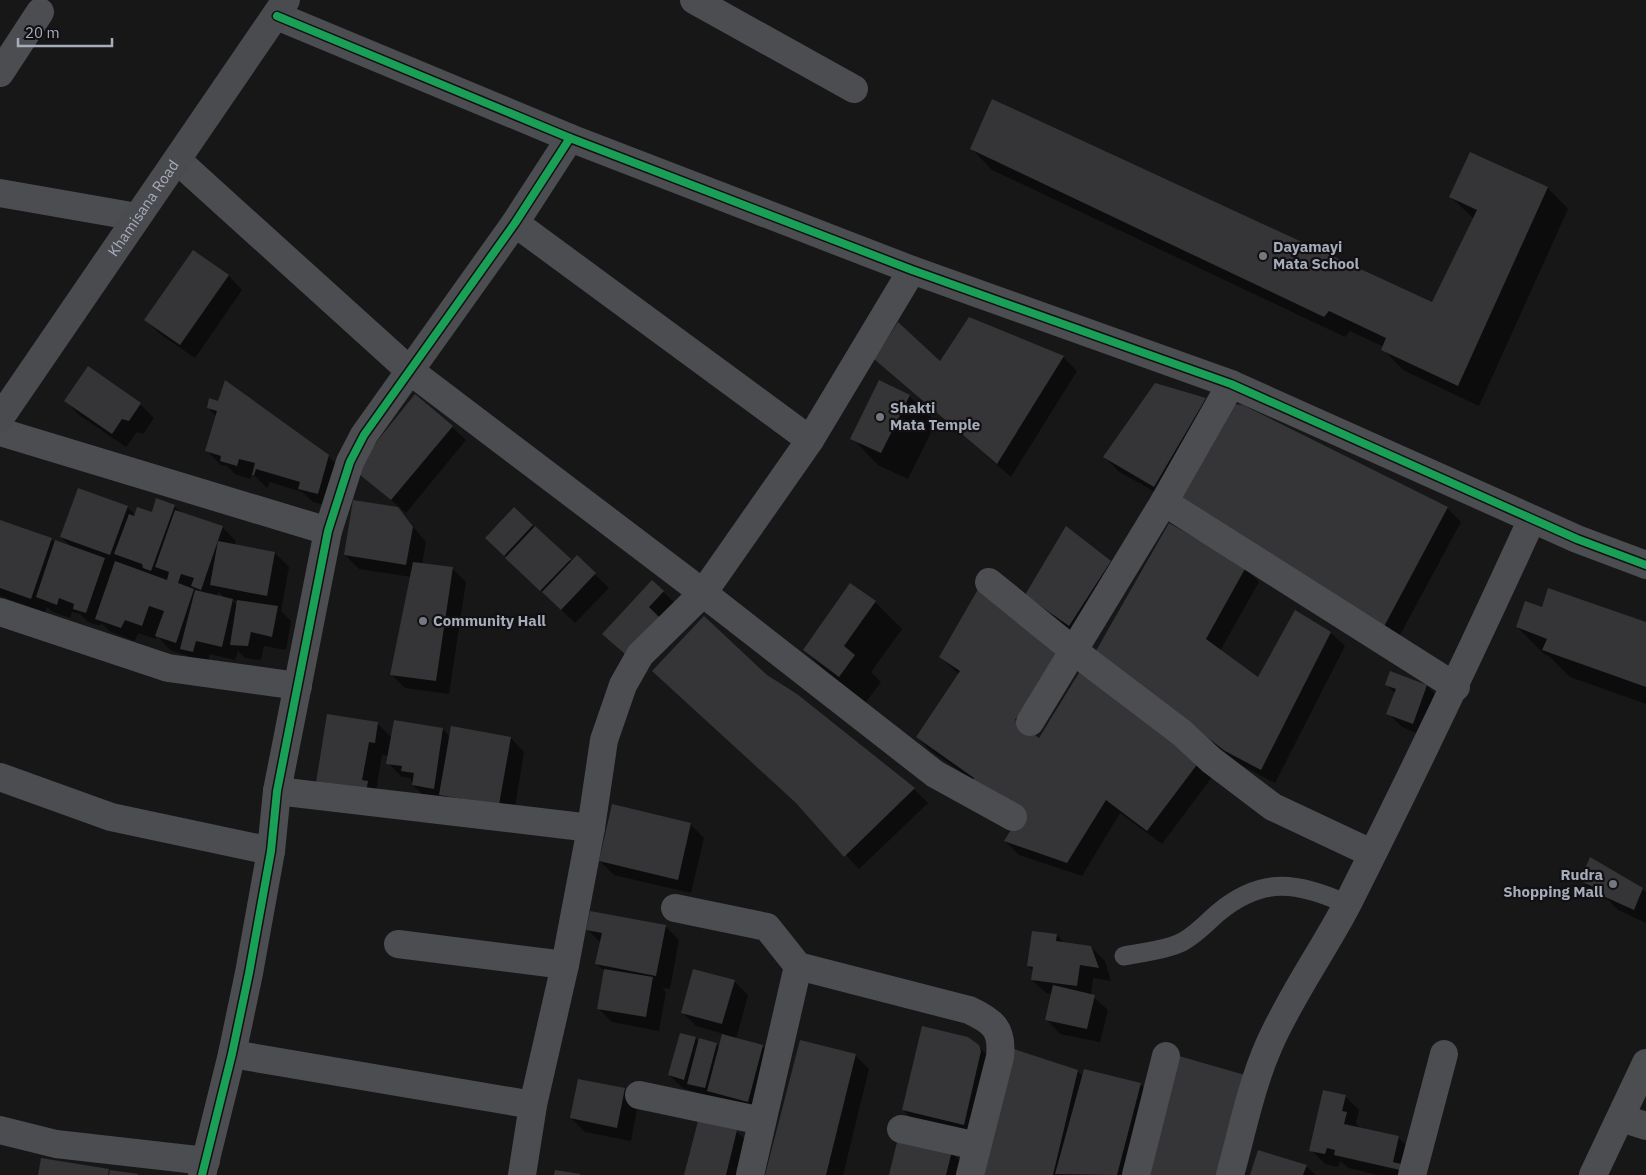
<svg xmlns="http://www.w3.org/2000/svg" width="1646" height="1175" font-family="'IBM Plex Sans',sans-serif">
<style>
.shadow{fill:#0007;fill-rule:evenodd}
.building{fill:#353537}
.lines{fill:none;stroke-linecap:round;stroke-linejoin:round}
.lane{stroke:#4b4d51;stroke-width:19}
.street{stroke:#4b4d51;stroke-width:28}
.secondary{stroke:#4a4b4f;stroke-width:28}
.cycleway-casing{stroke:#111114;stroke-width:11}
.cycleway{stroke:#1a9f57;stroke-width:8}
.poi-dot{fill:#757881;stroke:#111114;stroke-width:2}
.labels{text-anchor:middle;stroke-width:4.5;stroke-linejoin:round;paint-order:stroke}
.street-label{font-size:15px;fill:#a7acba;stroke:#111114}
.poi-label{font-size:15px;font-weight:bold;fill:#a7acba;stroke:#111114;text-anchor:start}
</style>
<rect width="100%" height="100%" fill="#171718"/>
<g class="shadow">
<polygon points="972,149 1432,304 1474,219 1451,197 1471,154 1548,188 1568,209 1479,406 1403,370 1383,349 1384,347 1350,331 1345,337 992,170"/>
<polygon points="193,252 229,276 242,290 195,358 160,334 146,320"/>
<polygon points="970,318 1063,357 1077,371 1011,477 875,358 940,363"/>
<polygon points="88,368 140,404 154,418 143,434 137,432 126,447 79,415 66,401"/>
<polygon points="1156,384 1206,399 1219,413 1169,500 1118,471 1105,457"/>
<polygon points="909,396 936,422 908,479 878,465 852,438"/>
<polygon points="210,400 328,456 342,470 332,507 313,502 302,492 270,482 267,488 252,473 250,479 235,474 227,466 221,465 207,451 217,417 208,408"/>
<polygon points="452,427 466,440 406,513 356,470"/>
<path d="M174 506 182 513 222 527 236 541 234 546 275 553 289 567 281 611 291 621 286 650 264 646 261 660 245 658 238 651 235 660 210 654 207 665 195 663 188 656 170 650 157 636 156 639 138 633 135 641 111 632 101 623 100 626 88 622 80 614 72 612 70 618 51 611 47 607 45 612 0 596V522L71 547 61 537 127 507 135 515 152 513ZM219 592 225 598 217 596ZM232 600 238 601V606Z"/>
<polygon points="1447,508 1461,522 1394,646 1262,557"/>
<polygon points="398,509 426,542 422,564 452,568 466,582 449,694 405,688 391,674 411,577 359,569 345,555"/>
<polygon points="515,509 572,562 577,557 609,588 575,623 487,538"/>
<polygon points="1110,562 1124,575 1084,639 1040,609 1026,595"/>
<polygon points="1245,568 1259,582 1220,651 1258,679 1331,633 1345,646 1275,783 1241,765 1153,697"/>
<polygon points="652,581 677,605 640,668 618,648"/>
<polygon points="982,586 1030,732 1040,739 1080,673 1212,777 1162,844 1120,813 1082,876 1019,855 1005,841 1022,814 931,751 917,737 959,674 940,657"/>
<polygon points="875,602 902,629 871,672 881,682 866,702 831,676 804,650"/>
<polygon points="1542,608 1646,623 1646,704 1570,677 1549,656 1544,654 1517,627"/>
<polygon points="1391,672 1427,686 1441,700 1426,737 1402,727 1388,713 1395,693 1386,684"/>
<polygon points="766,676 796,695 914,789 928,803 859,869 803,809 667,684"/>
<polygon points="378,724 392,738 443,729 450,737 511,738 524,752 513,819 427,799 413,785 410,778 402,777 388,763 389,756 382,755 376,791 330,803"/>
<polygon points="690,824 704,838 691,893 614,875 600,861"/>
<polygon points="1582,881 1642,889 1646,892 1646,923 1618,910 1608,900 1596,895"/>
<polygon points="666,927 679,940 670,989 662,988 666,992 659,1031 612,1022 598,1008 605,972 597,964 601,943 588,930"/>
<polygon points="1057,935 1065,944 1091,947 1105,961 1111,981 1093,978 1091,995 1108,1010 1100,1042 1060,1034 1047,1020 1052,994 1046,993 1032,980 1033,971 1028,966"/>
<polygon points="734,981 748,995 736,1039 762,1046 776,1060 762,1115 702,1097 698,1093 683,1088 669,1075 680,1034 696,1038 699,1042 716,1044 720,1048 724,1034 696,1026 682,1012"/>
<polygon points="978,1046 992,1060 977,1138 917,1124 903,1110"/>
<polygon points="855,1055 869,1069 843,1175 767,1175"/>
<polygon points="1077,1071 1083,1076 1140,1084 1154,1098 1133,1175 980,1175"/>
<polygon points="624,1089 638,1103 631,1141 585,1132 571,1118"/>
<polygon points="1345,1096 1359,1110 1356,1123 1360,1129 1398,1137 1412,1151 1410,1175 1378,1175 1349,1168 1340,1161 1338,1167 1325,1164 1311,1150"/>
<polygon points="736,1131 750,1145 743,1175 686,1175"/>
<polygon points="951,1152 965,1166 963,1175 890,1175"/>
<polygon points="1306,1166 1316,1175 1252,1175"/>
</g>
<g class="building">
<polygon points="992,99 1432,302 1477,210 1449,197 1470,152 1548,187 1458,386 1381,350 1386,338 1329,311 1324,317 970,149"/>
<polygon points="193,250 229,275 180,345 144,320"/>
<polygon points="969,317 1064,356 997,464 874,359 898,322 940,361"/>
<polygon points="88,366 141,403 129,421 122,419 112,434 64,401"/>
<polygon points="225,380 329,455 318,494 298,489 300,482 256,469 254,475 252,475 255,463 239,459 237,466 220,461 221,456 205,451 217,411 207,408 209,398 218,401"/>
<polygon points="879,380 910,395 881,453 850,439"/>
<polygon points="1155,383 1206,398 1154,487 1103,457"/>
<polygon points="415,394 453,426 391,500 354,470"/>
<polygon points="1234,404 1243,405 1448,507 1380,634 1176,499"/>
<polygon points="78,488 128,506 110,555 60,537"/>
<polygon points="156,498 175,505 151,571 143,568 142,564 114,554 129,514 134,516 137,507 152,512"/>
<polygon points="353,500 398,507 413,527 406,565 344,555"/>
<polygon points="514,507 533,525 504,556 485,538"/>
<polygon points="175,510 223,526 201,590 191,586 194,578 181,574 178,583 194,589 176,643 155,636 164,611 149,606 142,626 125,620 121,628 95,619 115,561 167,580 169,572 155,567"/>
<polygon points="0,520 52,538 31,599 0,588"/>
<polygon points="1169,523 1246,567 1206,639 1258,677 1295,610 1331,632 1261,770 1225,751 1137,684 1093,656"/>
<polygon points="535,526 571,559 540,591 505,558"/>
<polygon points="1066,526 1111,561 1069,626 1025,595"/>
<polygon points="55,540 105,558 86,613 73,609 74,604 59,598 57,605 36,597"/>
<polygon points="218,541 275,552 267,596 210,585"/>
<polygon points="577,555 596,573 561,610 542,592"/>
<polygon points="413,562 453,567 436,681 390,675"/>
<polygon points="652,580 664,591 649,607 660,618 626,655 602,634"/>
<polygon points="850,583 876,601 844,646 855,655 839,677 803,650"/>
<polygon points="981,584 1062,649 1015,720 1039,738 1080,671 1199,762 1147,831 1106,800 1067,863 1004,841 1024,809 972,781 974,778 916,737 960,671 939,657"/>
<polygon points="1548,588 1646,622 1646,687 1542,650 1547,639 1516,627 1525,601 1542,607"/>
<polygon points="195,590 233,599 222,647 196,641 193,652 180,649"/>
<polygon points="237,600 278,606 272,637 251,632 248,646 230,645"/>
<polygon points="704,616 767,675 797,694 915,788 844,857 796,803 652,671"/>
<polygon points="1390,671 1427,685 1413,724 1386,714 1396,689 1385,685"/>
<polygon points="327,714 378,722 375,743 369,742 362,780 368,781 365,797 315,789"/>
<polygon points="394,720 443,728 434,789 412,785 414,773 401,771 402,766 386,764"/>
<polygon points="451,726 511,737 499,805 439,795"/>
<polygon points="612,804 691,823 678,880 599,861"/>
<polygon points="1590,857 1643,888 1634,910 1603,896 1602,891 1580,881"/>
<polygon points="590,911 666,925 656,976 595,964 602,933 586,930"/>
<polygon points="1032,931 1057,934 1056,941 1091,946 1099,968 1080,965 1077,986 1031,980 1033,967 1027,966"/>
<polygon points="604,969 653,977 646,1017 597,1009"/>
<polygon points="693,969 735,980 722,1024 681,1013"/>
<polygon points="1053,985 1095,995 1087,1029 1045,1020"/>
<polygon points="922,1026 968,1037 979,1045 981,1051 964,1125 902,1110"/>
<polygon points="680,1033 696,1037 684,1080 668,1075"/>
<polygon points="722,1034 763,1045 748,1102 707,1091"/>
<polygon points="699,1038 717,1043 705,1088 687,1084"/>
<polygon points="800,1040 856,1054 826,1175 765,1175"/>
<polygon points="1011,1048 1078,1070 1053,1175 979,1175"/>
<polygon points="1179,1056 1245,1075 1217,1175 1150,1175"/>
<polygon points="1084,1069 1141,1083 1117,1175 1055,1174"/>
<polygon points="578,1079 625,1088 617,1128 570,1118"/>
<polygon points="1323,1090 1346,1095 1342,1111 1347,1112 1344,1124 1399,1136 1393,1162 1401,1164 1400,1170 1334,1155 1335,1150 1327,1148 1325,1154 1309,1151"/>
<polygon points="698,1121 737,1130 726,1175 684,1175"/>
<polygon points="898,1138 952,1151 946,1175 889,1175"/>
<polygon points="1258,1150 1307,1165 1303,1175 1250,1175"/>
<polygon points="41,1158 109,1169 108,1175 38,1175"/>
<polygon points="110,1170 138,1174 138,1175 109,1175"/>
<polygon points="555,1170 580,1174 580,1175 554,1175"/>
</g>
<g class="lines">
<path class="lane" d="M1124 956C1142 952 1163 951 1180 943 1194 937 1207 922 1219 912 1263 876 1298 882 1347 904"/>
<g class="street">
<polyline points="694,0 854,89"/>
<polyline points="277,16 570,138 912,270 1231,384 1577,539 1646,565"/>
<polyline points="0,73 40,12"/>
<polyline points="177,160 409,370 703,593 935,774 1013,817"/>
<polyline points="0,193 137,217"/>
<polyline points="515,223 810,440"/>
<polyline points="0,432 328,531"/>
<polyline points="1164,502 1456,687"/>
<polyline points="989,582 1074,651 1182,733 1211,760 1273,807 1371,853"/>
<polyline points="0,612 168,668 298,686"/>
<polyline points="1030,722 1164,502 1231,384"/>
<polyline points="0,777 111,817 271,851"/>
<polyline points="277,791 591,828"/>
<path d="M675 908 767 927 798 966 969 1010C993 1021 1003 1029 1000 1057L970 1175"/>
<polyline points="398,944 565,965"/>
<polyline points="232,1054 533,1105"/>
<polyline points="639,1095 762,1121"/>
<polyline points="1621,1118 1646,1126"/>
<polyline points="901,1129 977,1146"/>
<polyline points="0,1130 56,1144 206,1161"/>
<polyline points="202,1175 232,1054 249,973 271,851 277,791 328,531 350,462 364,435 515,223 570,138"/>
<polyline points="522,1175 533,1105 565,965 591,828 604,740 623,685 640,655 703,593 810,440 912,270"/>
<polyline points="750,1175 798,966"/>
<polyline points="1136,1175 1166,1056"/>
<path d="M1230 1175C1242 1132 1251 1086 1269 1045 1291 995 1323 951 1348 903 1412 776 1473 648 1532 519"/>
<polyline points="1412,1175 1444,1054"/>
<polyline points="1593,1175 1646,1063"/>
</g>
<path class="secondary" id="s1" d="M0 418 286 0"/>
<g class="cycleway-casing">
<g id="cycleway">
<polyline points="277,16 570,138 912,270 1231,384 1577,539 1646,565"/>
<polyline points="202,1175 232,1054 249,973 271,851 277,791 328,531 350,462 364,435 515,223 570,138"/>
</g>
</g>
<use href="#cycleway" class="cycleway"/>
</g>
<g class="poi-dot">
<circle cx="1263" cy="256" r="5"/>
<circle cx="880" cy="417" r="5"/>
<circle cx="423" cy="621" r="5"/>
<circle cx="1613" cy="884" r="5"/>
</g>
<g class="labels">
<g class="street-label">
<text dy="5" stroke="none"><textPath href="#s1" startOffset="254">Khamisana Road</textPath></text>
</g>
<g class="poi-label">
<text x="1273" y="252">Dayamayi<tspan x="1273" dy="17">Mata School</tspan></text>
<text x="890" y="413">Shakti<tspan x="890" dy="17">Mata Temple</tspan></text>
<text x="433" y="626">Community Hall</text>
<text x="1603" y="880" text-anchor="end">Rudra<tspan x="1603" dy="17">Shopping Mall</tspan></text>
</g>
</g>
<path d="M18 38v8h94v-8" fill="none" stroke="#a7acba" stroke-width="2.5"/>
<text x="25" y="38" font-size="15" fill="#a7acba" stroke="#111114" stroke-width="4" paint-order="stroke">20 m</text>
</svg>
